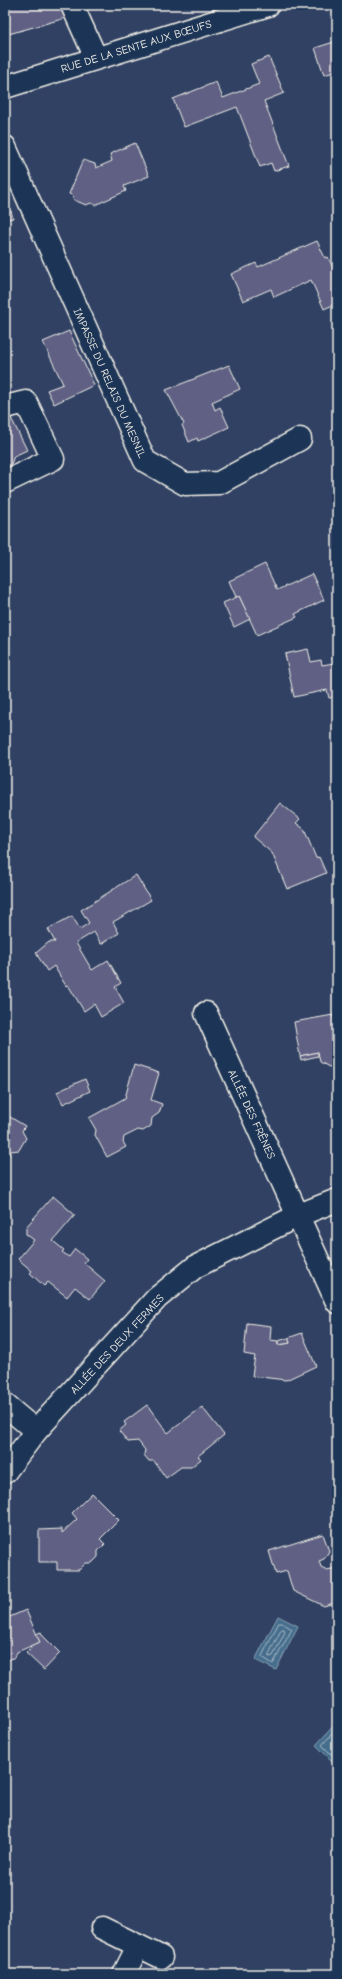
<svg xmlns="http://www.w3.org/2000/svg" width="342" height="1979" font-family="'Comic Neue',sans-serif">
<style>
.water{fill:#456d8d;stroke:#8ba2b1}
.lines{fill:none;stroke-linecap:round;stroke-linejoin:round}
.shore{stroke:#aebcc4;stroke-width:1}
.building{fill:#5e6184;stroke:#f4f1e8}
.minor-casing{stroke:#f4f1e8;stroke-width:25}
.minor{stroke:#1d3557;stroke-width:22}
.labels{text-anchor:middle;stroke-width:4;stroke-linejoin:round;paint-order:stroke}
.street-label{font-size:11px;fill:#f4f1e8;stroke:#1d3557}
</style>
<rect width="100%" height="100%" fill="#304164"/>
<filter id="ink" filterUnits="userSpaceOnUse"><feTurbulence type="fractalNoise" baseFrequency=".025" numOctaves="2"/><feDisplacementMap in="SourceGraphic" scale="8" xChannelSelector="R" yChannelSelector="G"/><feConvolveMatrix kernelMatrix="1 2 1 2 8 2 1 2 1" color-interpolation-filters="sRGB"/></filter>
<g filter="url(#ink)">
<g class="water">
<polygon points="278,1616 298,1626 276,1670 255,1660"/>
<polygon points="337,1722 337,1756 332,1761 316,1745"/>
</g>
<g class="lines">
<g class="shore">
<polygon points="279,1623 282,1623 292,1629 273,1664 262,1657"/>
<polygon points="284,1629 285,1632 273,1656 269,1657 269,1654 281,1630"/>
<polyline points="337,1728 322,1745 331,1754 337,1753"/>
</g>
</g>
<g class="building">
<polygon points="5,5 63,5 69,17 5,35"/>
<polygon points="337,41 337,71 324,75 315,48"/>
<polygon points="269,57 284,93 264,101 289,166 274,171 271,163 260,167 237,107 184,127 173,99 216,82 223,98 259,84 251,64"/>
<polygon points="135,143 149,176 124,186 126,191 95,205 91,203 86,205 74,200 72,195 69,194 83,160 95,164 96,168 112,161 110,154"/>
<polygon points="11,211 13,218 8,219 6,213"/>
<polygon points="317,241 325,258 328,257 337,277 337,303 324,309 311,280 274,297 271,289 243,301 231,274 256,263 258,267"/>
<polygon points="69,331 94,385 54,404 47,390 63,384 43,342"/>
<polygon points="337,361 337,378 331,364"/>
<polygon points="229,365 240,389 212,402 215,410 220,407 229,427 198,441 197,438 189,442 182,425 184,424 166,390"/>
<polygon points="7,410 27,450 14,456 10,467 5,470 5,411"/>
<polygon points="265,564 277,590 312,574 324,600 295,614 297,617 257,635 239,596 236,597 229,581"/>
<polygon points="239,596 250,619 234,627 223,603"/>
<polygon points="308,649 311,662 321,660 322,665 334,663 332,658 337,656 337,697 329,698 327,690 294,697 285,654"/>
<polygon points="280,803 300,819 296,823 304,829 316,858 319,857 326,873 287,889 272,853 253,837"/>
<polygon points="136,875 151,900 113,922 119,933 101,944 94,932 76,943 92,970 108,960 121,983 115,987 124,1003 101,1017 94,1004 84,1011 68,985 66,986 54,966 47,971 36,953 49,942 55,942 48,929 72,916 80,929 89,923 81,910"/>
<polygon points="333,1015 333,1017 337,1016 337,1066 329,1067 320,1062 318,1052 300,1056 294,1022"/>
<polygon points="318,1052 318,1056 301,1060 300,1056"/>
<polygon points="134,1065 159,1073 151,1100 162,1104 159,1113 152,1118 151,1126 143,1131 138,1130 124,1137 123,1142 126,1147 107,1157 95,1135 96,1130 89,1118 125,1098"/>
<polygon points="85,1079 90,1091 63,1104 57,1092"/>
<polygon points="5,1114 25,1126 22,1131 26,1138 19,1150 11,1151 8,1156 5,1154"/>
<polygon points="53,1196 75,1215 53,1241 64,1250 62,1252 69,1257 75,1249 87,1259 84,1263 105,1281 90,1299 75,1287 67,1297 48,1282 44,1286 30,1273 32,1271 18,1259 34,1240 26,1234 26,1227"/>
<polygon points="247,1323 271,1326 270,1340 278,1341 278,1345 290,1343 288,1338 302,1333 316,1366 286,1380 252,1376 255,1356 244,1354"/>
<polygon points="288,1338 290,1343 278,1345 278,1341"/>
<polygon points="147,1405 168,1433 202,1407 224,1435 198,1456 201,1459 191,1467 181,1467 166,1478 154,1461 149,1461 144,1455 145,1450 138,1441 128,1442 119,1431 126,1425 124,1422"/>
<polygon points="92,1493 119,1520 100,1539 105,1544 98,1551 98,1557 92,1563 86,1563 79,1570 57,1570 57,1562 39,1562 39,1530 62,1529 62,1533 77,1519 72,1513"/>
<polygon points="323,1534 329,1551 324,1559 319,1561 321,1567 327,1570 336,1568 334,1562 337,1561 337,1602 324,1606 293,1591 287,1571 276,1574 269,1551"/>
<polygon points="26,1610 40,1642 17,1652 15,1657 5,1661 5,1619"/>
<polygon points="41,1632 43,1636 60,1653 44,1670 26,1653 31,1648 30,1646 40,1642 36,1634"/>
<polygon points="337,1691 337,1701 332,1697"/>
</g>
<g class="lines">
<g class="minor-casing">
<g id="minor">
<polyline points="72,5 96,58"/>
<polyline points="5,87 268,5"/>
<polyline points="5,147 145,461 185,484 219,483 300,439"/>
<polyline points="5,407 26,402 53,459 5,482"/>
<polyline points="206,1013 337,1302"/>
<polyline points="5,1405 36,1431"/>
<polyline points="5,1472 36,1431 157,1298 195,1267 299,1215 337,1200"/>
<polyline points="102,1928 161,1957"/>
<polyline points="124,1974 138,1946"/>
</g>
</g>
<use href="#minor" class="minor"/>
</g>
</g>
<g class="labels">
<g class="street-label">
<text transform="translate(136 46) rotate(-17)" y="4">RUE DE LA SENTE AUX BŒUFS</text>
<text transform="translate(110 383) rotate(66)" y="4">IMPASSE DU RELAIS DU MESNIL</text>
<text transform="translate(252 1114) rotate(65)" y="4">ALLÉE DES FRÊNES</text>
<text transform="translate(117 1344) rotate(-47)" y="4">ALLÉE DES DEUX FERMES</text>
</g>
</g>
<rect width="342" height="1979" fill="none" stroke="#1d3557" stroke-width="20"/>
<rect x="10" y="10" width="322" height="1959" fill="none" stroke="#f4f1e8" stroke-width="1.5" filter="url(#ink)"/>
</svg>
